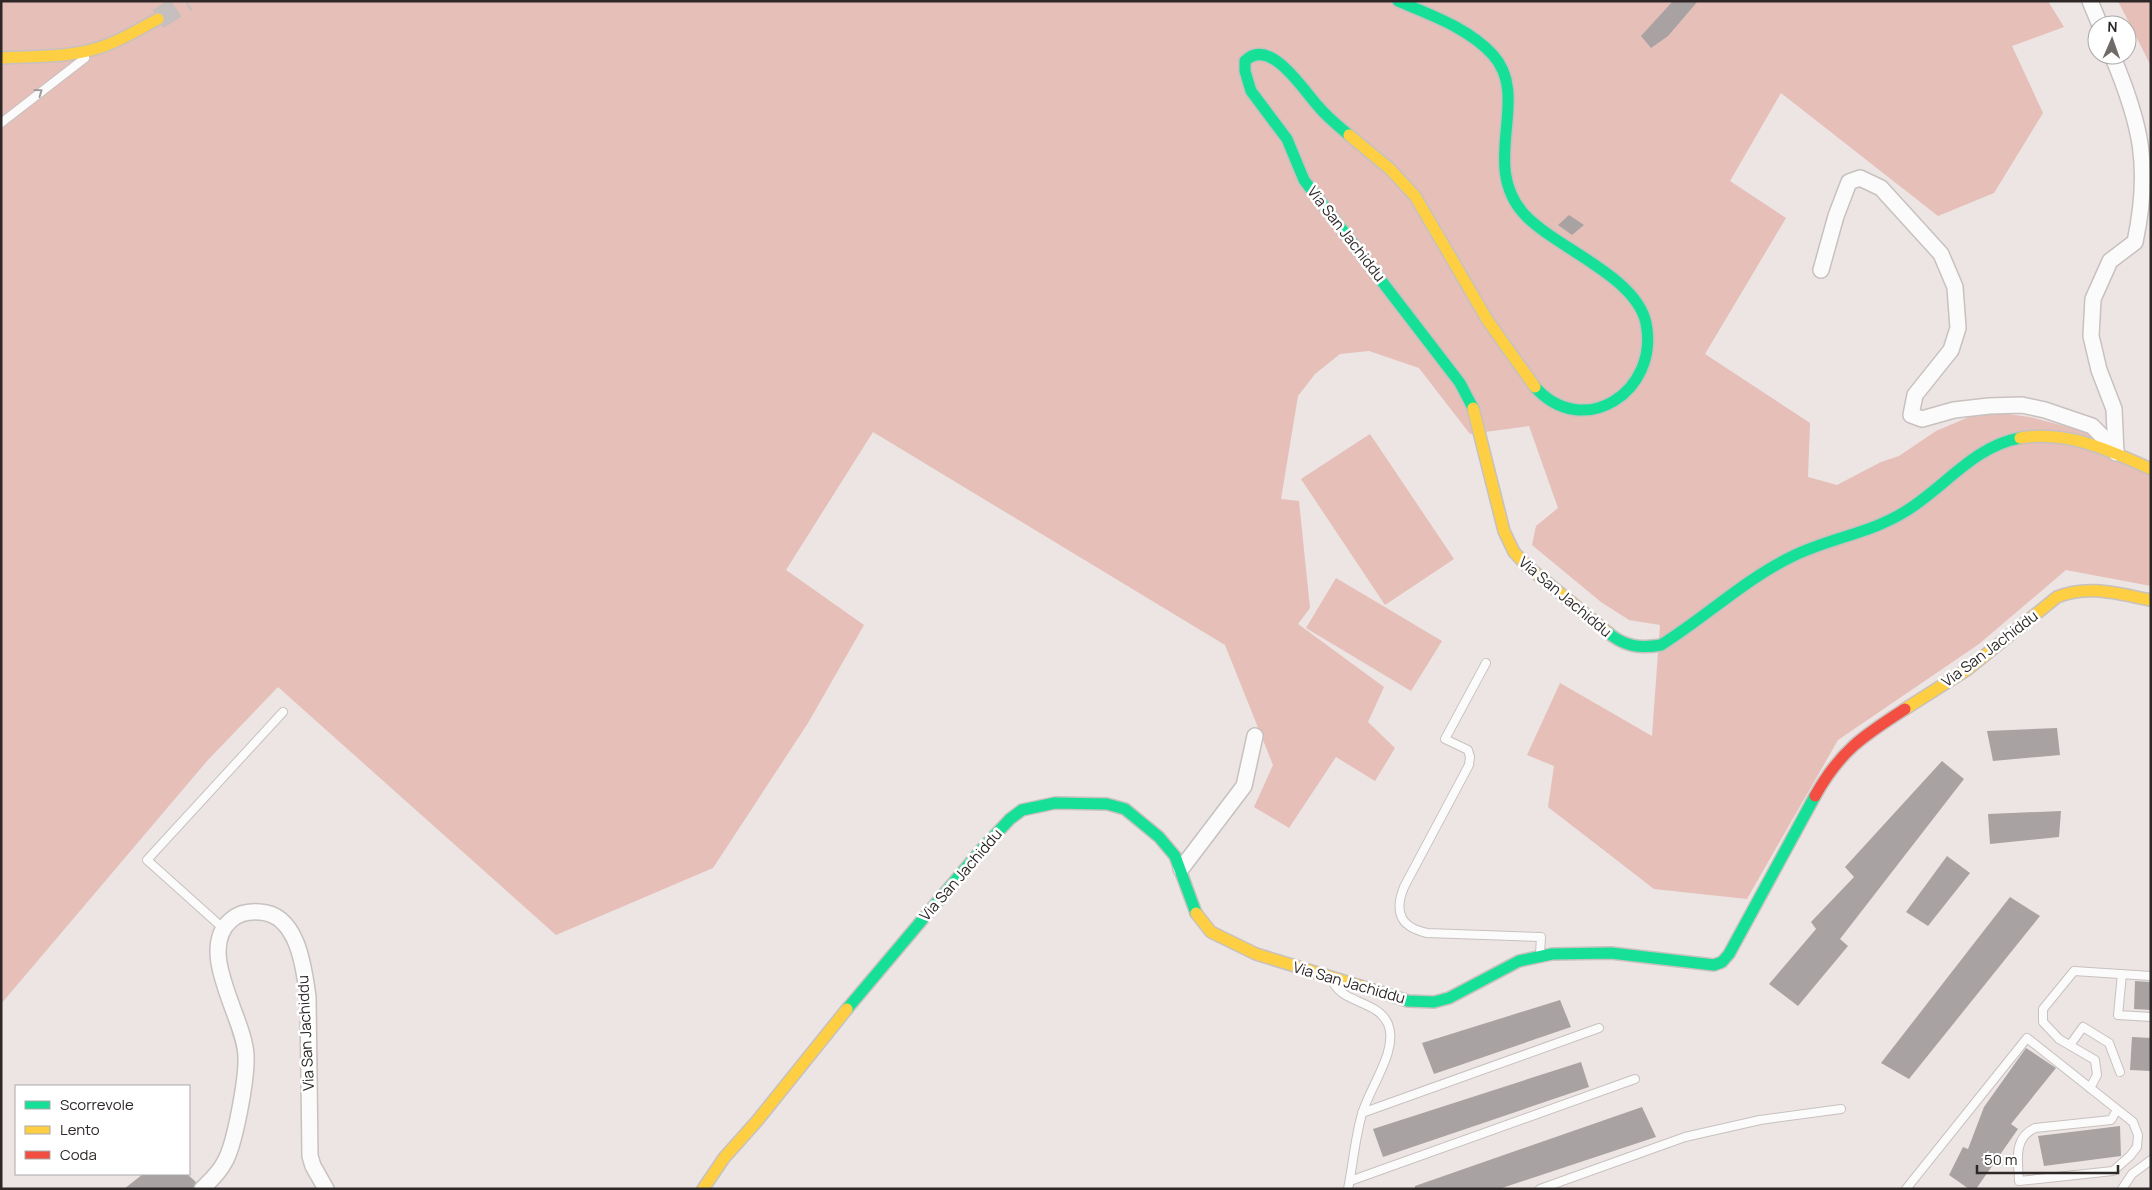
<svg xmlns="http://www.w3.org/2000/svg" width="2152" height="1190" font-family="Manrope,sans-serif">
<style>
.green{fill:#e5bfb8}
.building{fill:#a8a3a2}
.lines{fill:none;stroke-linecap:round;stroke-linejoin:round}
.secondary-tunnel{stroke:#c6bfbd;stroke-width:21;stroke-dasharray:21 11;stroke-linecap:butt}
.lane-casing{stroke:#c7c1bf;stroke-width:10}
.street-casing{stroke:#c7c1bf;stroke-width:18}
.fast-casing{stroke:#c7c1bf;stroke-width:14}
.slow-casing{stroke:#c7c1bf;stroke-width:14}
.jam-casing{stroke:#c7c1bf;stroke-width:14}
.lane{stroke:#fcfbfb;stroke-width:8}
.street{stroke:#fcfbfb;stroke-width:15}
.fast{stroke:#16e098;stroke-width:11}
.slow{stroke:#ffcf43;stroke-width:11}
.jam{stroke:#f24e42;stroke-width:11}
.oneway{stroke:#9f9c9c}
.labels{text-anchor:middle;stroke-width:5;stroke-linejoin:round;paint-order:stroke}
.street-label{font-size:15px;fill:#2d2827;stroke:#fff}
</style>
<rect width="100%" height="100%" fill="#ece5e3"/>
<g class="green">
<polygon points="1,1 2048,1 2064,27 2012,46 2043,113 1994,193 1938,216 1781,93 1730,181 1786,218 1705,354 1810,423 1808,477 1837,485 1881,462 1899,456 1936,431 1969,417 1993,412 2030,417 2095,434 2151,466 2151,586 2066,570 1979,644 1838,740 1747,899 1654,889 1548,807 1554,766 1527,755 1560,683 1652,736 1660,625 1629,620 1601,602 1532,545 1536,526 1558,508 1529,426 1470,434 1419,368 1369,351 1340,354 1315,374 1298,396 1281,499 1299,501 1310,608 1298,624 1384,687 1368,722 1395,748 1375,781 1336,757 1289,828 1254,807 1273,765 1225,645 873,432 786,570 864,625 808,723 713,868 556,935 278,687 207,761 1,1004"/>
<polygon points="2118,1 2151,1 2151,66"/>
<polygon points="1370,434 1454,559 1385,605 1301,479"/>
<polygon points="1336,578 1442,641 1411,691 1306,628"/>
</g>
<g class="building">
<polygon points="1673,1 1698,1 1668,36 1651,48 1641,36"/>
<polygon points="1569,215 1584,225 1572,235 1558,225"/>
<polygon points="2057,728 2060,755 1993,761 1987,731"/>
<polygon points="1942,761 1964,779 1840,939 1848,946 1798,1006 1769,984 1816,929 1811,922 1854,877 1845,867"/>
<polygon points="2061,811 2059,837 1990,844 1988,814"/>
<polygon points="1947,856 1970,873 1928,926 1906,912"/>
<polygon points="2010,897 2040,916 1909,1079 1881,1063"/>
<polygon points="2135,981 2151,982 2151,1010 2134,1009"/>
<polygon points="1560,1000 1571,1027 1434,1074 1422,1043"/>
<polygon points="2132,1037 2151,1038 2151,1071 2130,1070"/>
<polygon points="2026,1048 2056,1068 2011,1124 2018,1129 1976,1189 1969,1189 1949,1175 1963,1147 1968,1149 1984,1107"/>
<polygon points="1581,1062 1589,1087 1383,1157 1373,1129"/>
<polygon points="1642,1107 1656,1137 1499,1189 1415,1189 1415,1186"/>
<polygon points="2120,1126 2121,1156 2044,1166 2038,1136"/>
<polygon points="143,1174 187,1174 196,1182 193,1189 124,1189"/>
</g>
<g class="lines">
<polyline class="secondary-tunnel" points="158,19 187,1"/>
<g class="lane-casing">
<g id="lane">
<polyline points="1,123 85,58"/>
<path d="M1486 663 1445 739 1468 750 1470 757 1469 765 1404 887C1394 912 1400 927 1427 933L1541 937 1540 954"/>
<polyline points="224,929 147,860 283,712"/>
<polyline points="2122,974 2118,1015 2151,1017"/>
<path d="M1334 984C1346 1004 1378 1001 1388 1024 1399 1050 1369 1088 1362 1114 1355 1138 1353 1164 1348 1189"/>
<polyline points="2070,1045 2083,1027 2109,1043 2120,1072"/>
<polyline points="2090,1088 2097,1075 2095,1060 2059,1039 2043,1022 2043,1009 2074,971 2151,976"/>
<polyline points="1362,1113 1599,1028"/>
<polyline points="1350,1181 1635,1079"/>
<polyline points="1540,1189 1685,1137 1760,1120 1841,1109"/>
<path d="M1906 1189 2027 1038 2133 1122 2138 1135 2137 1147 2130 1156 2113 1171 2019 1181C2018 1160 2013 1138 2035 1128L2111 1120 2117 1110"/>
<polyline points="2122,1189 2132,1174 2151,1160"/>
</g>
</g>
<g class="street-casing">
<g id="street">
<polyline points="2090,1 2100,25"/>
<path d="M2112 55C2141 124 2151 167 2135 242L2110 261 2093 299 2091 336 2099 370 2114 409 2116 453"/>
<polyline points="1821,270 1836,216 1849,182 1860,178 1881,188 1941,254 1955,287 1958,328 1951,350 1915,395 1911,415 1922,419 1954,410 1989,406 2022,405 2045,410 2092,426 2116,450"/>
<polyline points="1181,869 1244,786 1255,736"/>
<path d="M202 1189C210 1181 219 1173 224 1163 235 1146 247 1077 246 1056 245 1018 195 951 231 920 239 913 250 911 260 912 298 914 304 968 308 997L310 1156 313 1166 326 1189"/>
</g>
</g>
<g class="fast-casing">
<g id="fast">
<path d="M1398 1C1430 15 1469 28 1493 55 1532 98 1478 165 1525 215 1556 248 1636 276 1646 323 1660 392 1583 441 1535 387"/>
<path d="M1349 135C1338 126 1327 117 1318 106 1303 90 1270 36 1245 61V71L1251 91 1287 139 1304 180 1460 383 1473 408"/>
<path d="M1606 631C1623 646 1639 649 1661 645 1706 617 1745 579 1793 556 1829 538 1872 533 1906 511 1944 488 1974 446 2020 438"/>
<polyline points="1386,994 1408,1001 1434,1002 1449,998 1519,961 1552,954 1611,953 1714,965 1722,962 1729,954 1815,796"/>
<polyline points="847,1009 981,850 1010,819 1022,810 1055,803 1107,804 1125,809 1159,837 1175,856 1196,913"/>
</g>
</g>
<g class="slow-casing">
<g id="slow">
<path d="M1 58C33 56 67 58 98 48 119 42 139 29 158 19"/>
<polyline points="1349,135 1390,169 1415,196 1488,321 1535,387"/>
<polyline points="1473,408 1504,531 1514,552 1527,566 1606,631"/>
<path d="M2020 438C2067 430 2109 450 2151 469"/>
<path d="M1905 709 1968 669 2057 597C2088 584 2119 594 2151 600"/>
<polyline points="1196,913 1211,932 1256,954 1386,994"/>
<polyline points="703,1189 724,1158 757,1121 847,1009"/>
</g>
</g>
<g class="jam-casing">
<path id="jam" d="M1815 796C1840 751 1863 736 1905 709"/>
</g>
<use href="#lane" class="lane"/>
<use href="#street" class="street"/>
<use href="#fast" class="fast"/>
<use href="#slow" class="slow"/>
<use href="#jam" class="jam"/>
</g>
<defs><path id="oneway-chevron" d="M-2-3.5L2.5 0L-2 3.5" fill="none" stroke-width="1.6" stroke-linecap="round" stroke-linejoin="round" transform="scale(1.25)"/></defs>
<use class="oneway" href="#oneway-chevron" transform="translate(39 92) rotate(-36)"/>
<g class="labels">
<g class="street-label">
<text transform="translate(1346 234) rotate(52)" y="5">Via San Jachiddu</text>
<text transform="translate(1565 597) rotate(40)" y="5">Via San Jachiddu</text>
<text transform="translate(1990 649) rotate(-37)" y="5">Via San Jachiddu</text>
<text transform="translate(961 875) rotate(-49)" y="5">Via San Jachiddu</text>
<text transform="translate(1349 983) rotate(16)" y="5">Via San Jachiddu</text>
<text transform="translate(306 1033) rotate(-93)" y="5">Via San Jachiddu</text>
</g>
</g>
<rect width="2152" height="1190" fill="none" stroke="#2d2827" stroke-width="5"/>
<rect x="15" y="1085" width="175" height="90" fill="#ffffff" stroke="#aba9a9"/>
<rect x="25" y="1101" width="25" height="8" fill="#16e098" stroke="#aba9a9"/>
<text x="60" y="1110" font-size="15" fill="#2d2827">Scorrevole</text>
<rect x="25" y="1126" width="25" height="8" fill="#ffcf43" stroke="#aba9a9"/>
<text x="60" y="1135" font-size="15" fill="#2d2827">Lento</text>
<rect x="25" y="1151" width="25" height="8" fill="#f24e42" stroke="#aba9a9"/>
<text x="60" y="1160" font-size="15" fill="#2d2827">Coda</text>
<g transform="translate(2112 40) rotate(2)"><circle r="24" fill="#ffffff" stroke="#aba9a9"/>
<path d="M0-4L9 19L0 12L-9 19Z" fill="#706a69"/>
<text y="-8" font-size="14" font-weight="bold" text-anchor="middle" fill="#2d2827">N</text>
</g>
<path d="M1977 1165v8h141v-8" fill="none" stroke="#2d2827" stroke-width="2.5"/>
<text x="1984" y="1165" font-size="15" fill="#2d2827" stroke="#ffffff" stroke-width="4" paint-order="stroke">50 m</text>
</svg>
